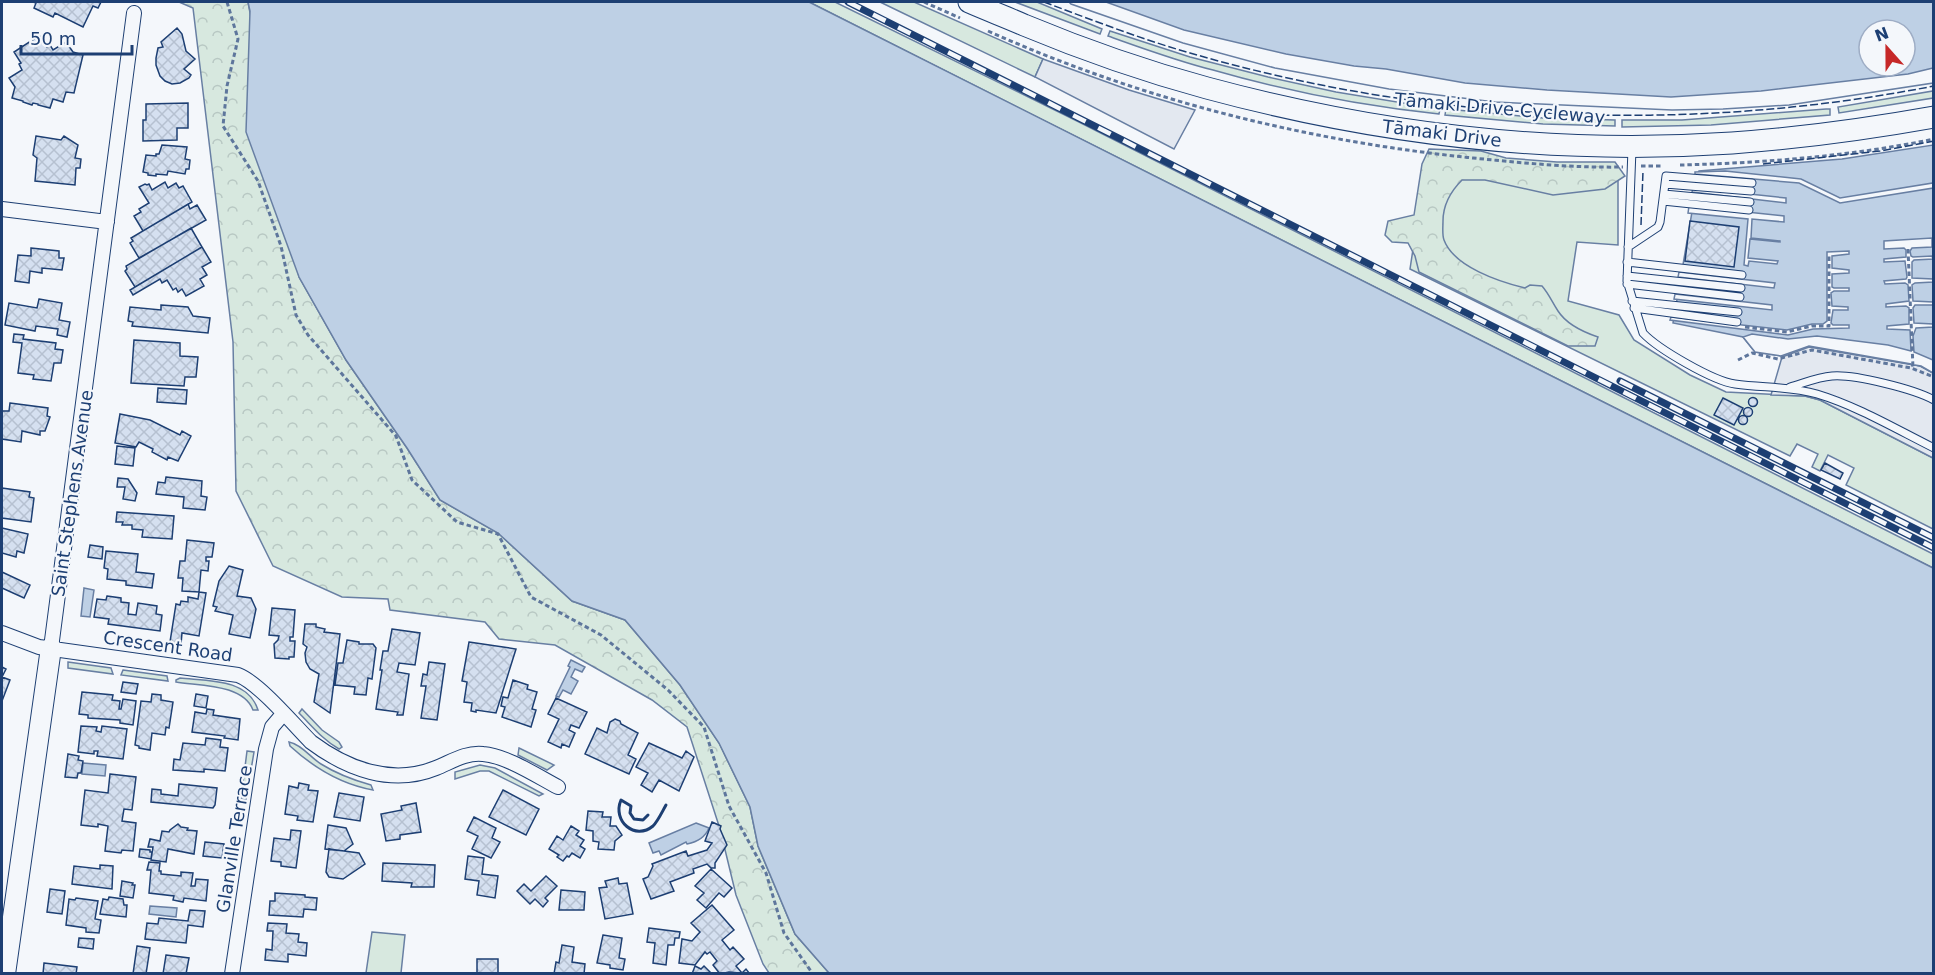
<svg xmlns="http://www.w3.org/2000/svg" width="1935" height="975" font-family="'DejaVu Sans',sans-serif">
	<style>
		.green { fill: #d7e8df; stroke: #687fa3; stroke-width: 1.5 }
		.forest { fill: url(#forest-crowns); stroke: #687fa3; stroke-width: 1.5 }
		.parking { fill: #e3e8f0; stroke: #687fa3; stroke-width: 1.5 }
		.water { fill: #bed0e5; stroke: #687fa3; stroke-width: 1.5; fill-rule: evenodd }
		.pier { fill: #f4f7fb; stroke: #687fa3; stroke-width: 1.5 }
		.building { fill: url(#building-cross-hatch); stroke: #1d3f73; stroke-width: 1.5 }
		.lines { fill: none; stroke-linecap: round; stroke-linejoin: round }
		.lane-casing { stroke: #1d3f73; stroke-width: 9 }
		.street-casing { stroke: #1d3f73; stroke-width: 16 }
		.secondary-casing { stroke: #1d3f73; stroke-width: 22 }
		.primary-casing { stroke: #1d3f73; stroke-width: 23 }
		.path { stroke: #5e769c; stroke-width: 3; stroke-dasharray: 4.5 3; stroke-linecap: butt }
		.lane { stroke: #f4f7fb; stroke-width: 7 }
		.street { stroke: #f4f7fb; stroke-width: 14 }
		.secondary { stroke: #f4f7fb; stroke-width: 20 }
		.primary { stroke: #f4f7fb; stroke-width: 21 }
		.rail-casing { stroke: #1d3f73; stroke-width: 7 }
		.rail { stroke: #f4f7fb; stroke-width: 4.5; stroke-dasharray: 14; stroke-linecap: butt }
		.fence { stroke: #1d3f73; stroke-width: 1.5; stroke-dasharray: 8 3; stroke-linecap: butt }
		.wall { stroke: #1d3f73; stroke-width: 3 }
		.labels { text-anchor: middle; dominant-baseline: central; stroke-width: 4.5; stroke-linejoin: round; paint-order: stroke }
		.street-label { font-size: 18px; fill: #1d3f73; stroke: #f4f7fb }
	</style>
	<defs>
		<pattern id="forest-crowns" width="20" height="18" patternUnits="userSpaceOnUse" patternTransform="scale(1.5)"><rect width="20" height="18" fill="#d7e8df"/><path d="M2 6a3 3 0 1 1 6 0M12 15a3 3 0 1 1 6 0" fill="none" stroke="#b8c8c3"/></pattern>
		<pattern id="building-cross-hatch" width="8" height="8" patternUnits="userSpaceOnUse" patternTransform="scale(1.5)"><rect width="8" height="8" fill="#d5e0f0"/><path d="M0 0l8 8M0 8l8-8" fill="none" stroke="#b6c1d1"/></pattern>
	</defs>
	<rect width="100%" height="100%" fill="#f4f7fb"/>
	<path class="green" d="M809,2H835L1077,121L1933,554V568Z
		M880,2H914L1043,59L1035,77Z
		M1015,2H1037L1102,29L1100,34Z
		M1110,31L1190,57L1268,77L1336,92L1440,109L1439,114C1363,106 1286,91 1213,70C1177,61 1142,48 1108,36Z
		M1933,91V98L1839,113L1838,107Z
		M1446,109L1543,118L1615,120V126L1543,124L1445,115Z
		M1826,109H1830V115L1711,125L1622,127V120H1682Z
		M1427,157L1618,171V245L1577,242L1568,301L1619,315L1634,340L1690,375L1726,392L1805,396L1820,400L1933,458V529L1846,485L1854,468L1828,455L1820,471L1812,467L1818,454L1797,444L1790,456L1410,269Z
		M68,662L111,668L113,674L68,668Z
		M123,670L167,676L168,681L121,675Z
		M180,678C207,681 248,678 258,710H253C243,684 200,686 176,682V680Z
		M302,709L322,730L339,742L342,747L339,749C323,740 312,726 299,713Z
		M289,742C301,744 311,758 321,764C337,774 353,780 371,785L373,790C340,784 314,768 290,746Z
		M519,748L554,765L547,770L518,755Z
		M247,751L254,752L246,800L241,799Z
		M480,765L495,768L543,794L539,796L489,771H480L455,779V772Z
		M372,932L405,935L401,973H366Z"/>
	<path class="forest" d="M179,2H248L299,277L346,360L407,448L440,500L498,533L572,601L625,620L680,685L719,743L750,807L758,846L795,934L829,973H769L763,964L736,895L720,829L687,727L652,700L555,645L499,639L485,622L390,610L388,599L342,597L273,566L236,491L233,342L193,8Z
		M1429,149L1481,151L1506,158L1557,162H1615L1625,176L1605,189L1553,195L1485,180H1462C1451,191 1443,205 1443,221C1443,227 1442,235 1444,240C1454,267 1500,282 1525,288L1530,285L1542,286C1549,294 1552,302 1558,311C1567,325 1583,332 1598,337L1595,346H1568L1419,272L1415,256L1408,243L1392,242L1385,235L1388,221L1414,215L1422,164Z"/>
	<path class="parking" d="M1043,59L1129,90L1195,110L1174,149L1035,77Z
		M1809,347L1920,366L1933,373V458L1820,400L1805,396L1771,395L1782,357Z"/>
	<path class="water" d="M248,2H809L1933,568V973H829L795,934L758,846L750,807L719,743L680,685L625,620L572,601L498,533L440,500L407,448L346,360L299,277L246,132L250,11Z
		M1072,2H1933V81L1766,105L1390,86ZM1869,30H1905V66H1869Z
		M1933,145V373L1921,366L1809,346L1781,356L1755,352L1743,337L1673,323L1699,171L1842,159Z
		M84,588L94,590L90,617L81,616Z
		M571,660L585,667L582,672L575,669L571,677L578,681L571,694L563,690L559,697L556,696L570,667L568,666Z
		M83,763L106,765L105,776L82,774Z
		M696,823L709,828C705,838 697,842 687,844L686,842L661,855L659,851L653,853L649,843Z
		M150,906L177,908L176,917L149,914Z"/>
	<path class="pier" d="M1069,2H1106L1184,30L1286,54L1354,66L1386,69L1465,83L1547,90L1671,97L1761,91L1908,74L1933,68V83L1789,105L1723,109L1672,110L1495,102L1389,89L1275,68L1183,43L1071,4Z
		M1725,171L1801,179L1840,198L1933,183V188L1840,203L1799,183L1695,174V172Z
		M1693,188L1786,198V203L1692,192Z
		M1689,206L1784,216V222L1752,219L1751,238L1780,241V242L1750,239L1748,258L1778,261L1777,264L1749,261L1748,266L1744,265L1748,219L1688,213Z
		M1932,238V247L1912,248L1910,251L1911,256L1913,257L1932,256L1933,259L1914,260L1912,262V278L1933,279V282L1915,283L1912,285L1913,301L1933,302V305H1915L1913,308L1914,323L1933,324V327L1916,328L1913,336L1914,352L1933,360V373L1921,366L1915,365L1912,366L1911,364L1809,346L1781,356L1755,352L1743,337L1752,334L1788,339L1817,336L1888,345L1911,351L1910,330L1887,329V326L1909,324V308L1906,306L1886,307V304L1909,301L1908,285L1905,283L1885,284L1884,281L1906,279L1907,277L1905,261L1884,262V259L1906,257V250L1904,248L1884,249V241Z
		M1849,251V254L1832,256V268L1849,270V273L1832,274V287L1834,288H1849V291H1834L1831,293L1832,306L1848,307V310H1833L1831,323L1833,325H1849V328L1813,329L1788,335L1670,320L1671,317L1787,330L1812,324H1823L1827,321V252Z
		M1679,272L1775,283L1774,288L1678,277Z
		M1675,294L1772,305V310L1674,299Z"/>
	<path class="building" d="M33,2H101L98,8L93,6L83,27L55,13L53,17L34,8L36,3Z
		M177,28L182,34L186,51L195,59L184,69L191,75L189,78L180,83L172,84L165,81L160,76L156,65V58L158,48L163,47L161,42Z
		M40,35L47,47L50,45L53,50L66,42L73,52L83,55L74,93L66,92L63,102L53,99L50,108L38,105V104L33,103L32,105L23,102V101L12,98L15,87L9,78L22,70L19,64L21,63L14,52Z
		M188,103V128H177V140L143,141V120H146V104Z
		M36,136L61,140L64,136L78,145L75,158L81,159L80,168H76L75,185L35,181L37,158L33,155Z
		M162,145L187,147L185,159L190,160L189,169H186L185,174L168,171L167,175L156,174V176L148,175V173L143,172L146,155L156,156V154H159Z
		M165,182L168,188L176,183L179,188L183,186L192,202L143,231L134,216L141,212L139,209L149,203L139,187L145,184L147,185L149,184L152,190Z
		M188,204L190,209L197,205L206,220L139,258L130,243L133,241L131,238Z
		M1690,221L1739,227L1734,267L1685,261Z
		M191,228L202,247L135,287L125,271L127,269L126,266Z
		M202,247L211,262L202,267L207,275L200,279L204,286L186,296L182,289L178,292L176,288L173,290L167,280L162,283L160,279L133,295L130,290Z
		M31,248L59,251V258H64L62,270L42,268V273L30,271L29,283L15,281L18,255L31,256Z
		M39,299L62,303L59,320L70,322L67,337L57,335L58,329L36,326L35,331L5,325L9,303L37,308Z
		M161,305L188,307L193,316L210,318L208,333L132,326L133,322L128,321L130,307L161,310Z
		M14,334L24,335L23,339L56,343L55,349L63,350L61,363H54L51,381L33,379L34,375L18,373L22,343L13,342Z
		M134,340L180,343V356L198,357L196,377H185L184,386L131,383Z
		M158,388L187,390L186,404L157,402Z
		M1748.5 402a4.5 4.5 0 1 1 9 0a4.5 4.5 0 1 1-9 0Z
		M1723,398L1743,408L1734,425L1714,415Z
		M10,403L48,408L47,416L50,417L45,431H40V435L22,431L21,442L2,439V411H9Z
		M1743.5 412a4.5 4.5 0 1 1 9 0a4.5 4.5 0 1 1-9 0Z
		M120,414L150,420L180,435L182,431L191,436L178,461L168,457L167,460L152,452L153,449L139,442L136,447L115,443Z
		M1738.5 420a4.5 4.5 0 1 1 9 0a4.5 4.5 0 1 1-9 0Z
		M117,446L135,448L133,466L115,464Z
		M1825,463L1843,473L1840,479L1821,470Z
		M166,477L202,481L201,496L207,497L205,510L183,508L184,497L156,494L158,482L165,483Z
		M118,478L128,479L137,493L135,501L123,499L125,487H117Z
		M2,488L30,492L29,497L34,498L31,522L2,518Z
		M117,512L174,516L172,539L142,537L143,530L132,529V525H122L123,522H116Z
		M2,528L28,534L24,553L17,551L16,557L2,553Z
		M187,540L214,543L212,557H206V561H209L208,571L201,570L199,592L182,591L183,578H178L180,561H185Z
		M90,545L103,547L102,559L88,557Z
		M106,551L138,554L136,572L154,574L152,588L126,585V581L107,579L108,569L104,568Z
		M229,566L243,570L237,596L251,598L256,609L250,638L229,634L233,615L215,611L217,607L213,606L219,581Z
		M2,572L30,585L24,598L2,588Z
		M199,592L206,593L199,636L182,633L181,644L170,642L176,604L180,605L181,601L188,602V597L198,599Z
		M107,596L121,598V602L129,603L128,614L136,615L138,603L157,606L156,614L162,615L160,631L108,624L109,619L94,617L97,599L106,600Z
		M272,608L295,610L293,637H290V641H295L294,657H289V659L275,658L274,644L278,640L279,636L269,635Z
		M305,624H316V627L325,629L324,632L340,634L330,713L314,702L319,674L310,669L306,662L305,653L307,647L303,644Z
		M392,629L420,633L415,665L399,663L397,672L409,674L403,715H397L398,712L376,709L382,670H380L383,651H388Z
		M347,640L359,642V644H373L376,648L372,679L368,678L366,695L354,694L355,687L335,685L338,663H343Z
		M469,642L516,649L496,713L476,710V712L471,711L472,703L464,702L467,682L462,681Z
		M429,662L445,664L437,720L421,718L426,686H421L423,674L427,675Z
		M2,667L6,669L2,677L10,680L2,701Z
		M513,680L528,685L527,689L537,692L532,709L536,710L531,727L502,717L505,707L501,706L503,697L508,698Z
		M123,682L138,684L136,694L121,692Z
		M82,692L113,695L112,700L120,701L119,709H121L123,699L136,701L133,725L120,723V720L88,718V715L79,714Z
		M152,694L161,695V700L173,702L169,728L166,727L165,735L152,733L150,750L139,748V746L135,745L141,701L151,702Z
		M196,694L208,696L206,708L194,706Z
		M556,698L587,712L579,728L571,725L569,730L575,733L569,747L562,744L561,748L548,742L559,719L548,714Z
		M207,709L214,710L213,715L240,719L238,740L224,738L225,736L192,732L195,712L206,714Z
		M615,719L620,721L621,724L638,733L628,755L636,759L629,774L585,754L597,728L607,733L610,722Z
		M81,726L97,727L96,731L101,732L102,726L127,729L123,759L97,756L98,751H94V754L78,752Z
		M206,738L221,740L220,747L228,748L225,771L204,769V772L173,770L174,759L180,760L183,743L205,745Z
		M649,743L682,758L686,751L694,757L679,791L659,780L652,792L641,785L648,773L636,767Z
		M68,754L79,756L78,760L83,761L81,773H78L77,778L65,777Z
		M110,774L136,777L132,810L124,809L122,821L136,823L133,851L122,850L121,853L105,851L108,826L98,824V827L81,825L85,790L108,793Z
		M299,783L309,785L308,790L318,791L313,822L297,820L298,816L285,814L289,786L298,788Z
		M179,784L217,788L215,805L213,808L151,802L152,789L161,790V794L178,796Z
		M503,790L539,809L526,835L489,817Z
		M339,793L364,797L360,821L334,817Z
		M416,803L421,832L400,835V839L386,841L381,814L402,810L401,806Z
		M588,811L603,812L602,817H611L610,826H616L622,835L615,841L614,850L598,849L599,842L593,841V831L586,830Z
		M474,817L496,828L492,838L500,842L491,858L472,849L478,836L467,831Z
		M712,822L721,826L720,829L727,845L715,863V868H711L707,864L693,869L694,873L670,882L674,891L651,899L643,879L648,877L653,866L652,864L686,851L688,856L707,850L712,843L705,841Z
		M178,824L181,827L188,828L187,830L197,831L194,854L168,849L166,862L151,860L153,847H148L150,839L160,841L162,831L169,832L170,830Z
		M328,825L346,828L353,844L344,851L325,849Z
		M571,826L579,831L576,835L584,840L580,846L585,849L580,858L572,853L569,857L567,856L563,861L557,857L559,855L549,849L557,836L563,840Z
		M291,830L301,831L296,868L281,866V862L271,861L274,838L290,840Z
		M205,842L224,844L222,858L203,856Z
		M140,849L150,850V852H152L151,859L139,857Z
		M329,849L359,853L365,864L343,879L329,877L326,872Z
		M468,856L484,858L482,874L498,876L495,898L477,895L479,881L465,879Z
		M149,862L160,863L159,871H161V874L181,876V872L193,873L191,886H195L196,879L208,880L206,901L184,898L183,902L173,900L174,896L149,893L151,870H147Z
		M383,863L435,865L434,887H411L412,883L382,881Z
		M100,865L113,866L112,889L72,884L74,866L100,869Z
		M711,869L732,888L724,897L719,893L706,908L697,900L704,893L695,886Z
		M546,876L557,886L545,898L548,901L543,907L535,899L530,904L517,891L524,884L531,891Z
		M618,878L619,884L627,883L633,914L605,919L599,888L607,887L605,881Z
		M122,881L133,883L132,885H135L133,898L120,896Z
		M50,889L65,891L62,914L47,912Z
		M561,890L585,892L584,910H559Z
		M275,893L305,895V897L317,898L316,910L304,909L303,917L269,915L270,901H275Z
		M109,897L123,899L124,905H127L126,917L100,914L103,899L108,900Z
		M76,898L98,901L95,919L101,920L99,933L86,932V928L66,925L69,899L75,900Z
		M712,905L734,930L722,940L730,950L733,947L744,959L736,966L742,973L746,969L750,974L729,972L720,974L713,965L717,961L710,952L707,954L705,952L695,965L679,963L682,939L692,941L700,932L691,923Z
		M190,910L205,911L203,927L188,925L186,943L145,939L147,923L158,924L159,918L188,921Z
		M268,923L287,924L286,933L299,934L298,942L307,943L306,956L288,954V962L265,960L266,949L272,950L273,931H267Z
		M649,928L680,932L679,938H675L674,945H668L666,965L653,963L655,943L647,942Z
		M603,935L622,938L619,958L625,959L623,970L610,968V965L597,963Z
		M79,938L94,939L93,949L78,947Z
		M562,945L574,947L572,962L585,964L584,974H554L556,962L559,963Z
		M137,946L150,948L146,974H133Z
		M166,955L189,958L186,974H163Z
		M477,959H498V974H477Z
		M44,963L77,967L76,974H43Z
		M695,966L701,969L704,966L712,974H692Z"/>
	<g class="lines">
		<defs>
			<path id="lane" d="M1632,149L1627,281L1643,333C1658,349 1713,381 1735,384C1763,388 1789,386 1817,394C1857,406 1896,429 1934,448
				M1665,184L1751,191
				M1664,194L1750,202
				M1663,201L1749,210
				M1628,247L1658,227L1660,222L1666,176L1752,183
				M1627,262L1742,275
				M1627,276L1741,288
				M1627,284L1740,297
				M1632,301L1738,312
				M1634,308L1737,322
				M1790,387C1804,383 1818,377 1832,376C1854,374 1914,389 1934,400"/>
			<path id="street" d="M2,209L107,222
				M2,633L39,647L238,675C259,683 294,725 311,742C347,769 392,786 436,768C451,762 466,752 483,754C507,756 537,776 558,787
				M51,648L134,13
				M232,974L266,749L272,727L283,714"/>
			<path id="secondary" d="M5,974L51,648"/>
			<path id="primary" d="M969,2C987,10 1006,17 1024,25C1084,50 1144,71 1207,88C1377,134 1555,155 1732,143C1800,138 1867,129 1934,117"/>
		</defs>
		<use href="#lane" class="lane-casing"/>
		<use href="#street" class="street-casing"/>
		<use href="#secondary" class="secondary-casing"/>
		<use href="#primary" class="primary-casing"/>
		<path class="path" d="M227,2L238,39L227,86L223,126L258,181L281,246L296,315L308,335L396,436L412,480L457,522L498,534L531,597L601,635L668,690L704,727L729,806L766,873L784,933L813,974
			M924,2L960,18
			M988,31C1142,100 1306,141 1473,158C1523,163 1573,168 1623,167
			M1680,165C1763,163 1853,156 1934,139
			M1641,166H1662
			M1908,249L1913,368
			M1745,327L1787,332L1812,326H1829V254
			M1738,360L1752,353L1778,359L1812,350L1911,368L1934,377"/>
		<use href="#lane" class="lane"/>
		<use href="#street" class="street"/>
		<use href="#secondary" class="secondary"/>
		<use href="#primary" class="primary"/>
		<defs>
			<path id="rail" d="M848,2L1934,548
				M1620,381L1934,538"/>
		</defs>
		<use href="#rail" class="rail-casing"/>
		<use href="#rail" class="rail"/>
		<path class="fence" d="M1044,2C1092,20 1141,39 1190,53C1431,123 1688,134 1934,86
			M1763,164L1880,151L1934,141
			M1641,225L1643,171"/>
		<path class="wall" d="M648,815L643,820L634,819L630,813L631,806L621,800C612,821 635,841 653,826C658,821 662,812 666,805"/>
	</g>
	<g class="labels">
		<g class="street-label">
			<text transform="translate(1500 108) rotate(5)">Tāmaki Drive Cycleway</text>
			<text transform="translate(1442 133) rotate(7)">Tāmaki Drive</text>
			<text transform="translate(72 493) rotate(-82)">Saint Stephens Avenue</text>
			<text transform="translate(168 646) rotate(8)">Crescent Road</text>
			<text transform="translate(234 839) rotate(-81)">Glanville Terrace</text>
		</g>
	</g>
	<rect width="1935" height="975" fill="none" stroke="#1d3f73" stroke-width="6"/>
	<g transform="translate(1887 48) rotate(339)"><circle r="28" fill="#f4f7fb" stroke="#9eadc5" stroke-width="1.5"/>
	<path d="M0-4.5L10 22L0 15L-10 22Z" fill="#c62828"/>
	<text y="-9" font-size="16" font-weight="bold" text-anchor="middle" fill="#1d3f73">N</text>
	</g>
	<path d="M21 45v9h111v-9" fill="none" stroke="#1d3f73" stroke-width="3"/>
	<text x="30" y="45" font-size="18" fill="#1d3f73" stroke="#f4f7fb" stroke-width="4.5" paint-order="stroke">50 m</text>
</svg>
